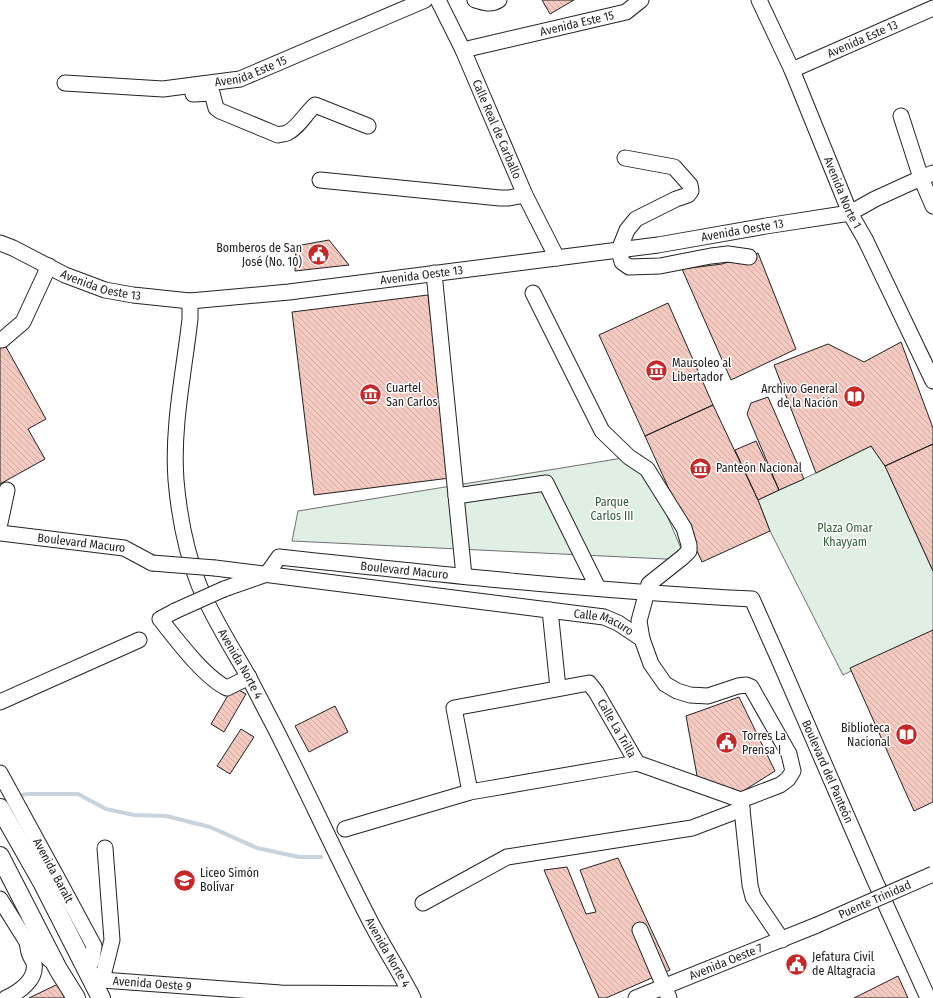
<svg xmlns="http://www.w3.org/2000/svg" width="933" height="998" font-family="'Fira Sans Condensed',sans-serif">
	<style>
		.green { fill: #e0efe3; stroke: #6f6f6f }
		.lines { fill: none; stroke-linecap: round; stroke-linejoin: round }
		.stream { stroke: #c7d3dd; stroke-width: 4 }
		.building { fill: url(#building-back-hatch); stroke: #222 }
		.minor-casing { stroke: #222; stroke-width: 17 }
		.major-casing { stroke: #222; stroke-width: 20 }
		.minor { stroke: #fff; stroke-width: 15 }
		.major { stroke: #fff; stroke-width: 18 }
		.minor-bridge-casing { stroke: #222; stroke-width: 17; stroke-linecap: butt }
		.minor-bridge { stroke: #fff; stroke-width: 15 }
		.labels { text-anchor: middle; dominant-baseline: central; stroke-width: 3; stroke-linejoin: round; paint-order: stroke }
		.street-label { font-size: 12px; fill: #222; stroke: #fff }
		.poi-label { font-size: 12px; fill: #222; stroke: #fff; text-anchor: start }
		.park-label { font-size: 12px; fill: #2f5e38; stroke: #fff }
	</style>
	<defs>
		<pattern id="building-back-hatch" width="6" height="6" patternUnits="userSpaceOnUse"><rect width="6" height="6" fill="#f3c9c0"/><path d="M-1 5l2 2M0 0l6 6M5-1l2 2" fill="none" stroke="#d0aca5"/></pattern>
	</defs>
	<rect width="100%" height="100%" fill="#fff"/>
	<path class="green" d="M871,446L885,466L933,571V631L843,675L770,531L758,500L816,473Z
		M641,455L686,560L292,541L298,511Z"/>
	<g class="lines">
		<path class="stream" d="M16,796L27,794H78L106,809L134,815L166,816L210,827L257,848L299,857H321"/>
	</g>
	<path class="building" d="M542,0H574L550,14Z
		M329,240L349,265L295,271L296,246Z
		M758,253L796,349L731,380L682,269L722,264Z
		M428,295L450,478L314,495L292,312Z
		M668,303L713,405L645,436L599,335Z
		M0,336L46,419L28,429L45,459L0,484Z
		M901,342L933,428V444L885,466L871,446L816,473L774,365L828,344L864,362Z
		M768,397L804,479L779,490L747,414L751,403Z
		M713,405L758,500L770,531L702,562L645,436Z
		M756,441L779,490L758,500L735,450Z
		M933,444V571L885,466Z
		M933,630V802L914,811L850,668Z
		M233,687L246,694L224,732L211,724Z
		M739,697L775,771L740,793L698,781L686,716Z
		M335,706L348,732L309,752L295,726Z
		M241,729L254,737L230,774L217,766Z
		M618,858L670,970L606,998H599L544,870L567,867L586,914L596,912L580,870Z
		M898,976L908,998H854Z
		M58,984L65,998H29Z"/>
	<g class="lines">
		<defs>
			<g id="minor">
				<path id="s1" d="M438,0L463,50L525,195L557,258"/>
				<path d="M475,0C484,3 491,5 499,0"/>
				<path id="s2" d="M759,0L792,70L850,213L865,239L933,381"/>
				<path id="s3" d="M463,50L626,12L641,0"/>
				<path id="s4" d="M792,70L933,8"/>
				<path id="s5" d="M65,83L163,89L240,79L425,0"/>
				<path d="M193,94L212,93L216,108L220,111L278,135C280,134 285,134 287,133C298,128 306,113 315,105L368,126"/>
				<path d="M901,116L921,178L933,173"/>
				<path d="M625,158L674,167L690,185L691,191L688,195L676,199L636,219L627,230L619,250L622,262L629,267L660,266L711,256L728,254L749,257"/>
				<path d="M320,180L500,198H509L525,195"/>
				<path id="s6" d="M0,243L13,248L65,275L105,290L133,295L190,301L289,292L658,245L766,226L850,213L875,199L921,178L933,206"/>
				<path d="M434,273L464,576"/>
				<path d="M533,293L602,431L629,457L647,469L684,528L689,545V551L683,557L649,584L639,621L642,639"/>
				<path id="s7" d="M190,301V319C184,372 172,427 176,480C179,515 186,552 199,585C212,617 231,646 248,676C256,691 264,707 272,722C305,786 335,853 368,917C382,945 399,970 413,998"/>
				<path d="M2,340L23,322L49,266"/>
				<path d="M456,496L546,483L598,588"/>
				<path d="M0,523L7,490"/>
				<path id="s8" d="M0,533L124,548L152,563"/>
				<path id="s9" d="M215,568L604,617L618,623L642,639L651,664L665,684L677,691L690,695L708,696L738,686L746,685L751,687L789,754L793,771L788,779L780,785L741,800"/>
				<path id="s10" d="M267,574L279,557C436,574 594,591 752,599L780,662L875,881L928,998"/>
				<path d="M224,589L264,575"/>
				<path d="M550,610L558,688"/>
				<path d="M175,611L160,619C176,639 204,677 227,688L249,677"/>
				<path d="M0,702L139,640"/>
				<path id="s11" d="M0,773L59,881L94,946L92,960L87,971L102,980L281,993L411,994"/>
				<path id="s12" d="M470,792L454,708L589,683L596,692L637,763L741,800L750,885L753,897L782,940"/>
				<path d="M345,829L470,792L637,763"/>
				<path d="M0,899L27,942L36,946L50,960"/>
				<path d="M423,903L507,857L692,828L742,809"/>
				<path d="M640,930L669,998"/>
				<path d="M102,980L112,940L105,848"/>
				<path d="M6,998C19,992 37,980 34,963C33,960 31,958 30,955C28,951 28,946 27,942"/>
				<path id="s13" d="M636,998L817,925"/>
			</g>
			<path id="major" d="M0,808L42,882L101,998
				M0,856L58,969L76,998"/>
		</defs>
		<use href="#minor" class="minor-casing"/>
		<use href="#major" class="major-casing"/>
		<use href="#minor" class="minor"/>
		<use href="#major" class="major"/>
		<defs>
			<g id="minor-bridge">
				<path d="M152,563L215,568"/>
				<path d="M175,611L224,589"/>
				<path id="s14" d="M817,925L933,874"/>
			</g>
		</defs>
		<use href="#minor-bridge" class="minor-bridge-casing"/>
		<use href="#minor-bridge" class="minor-bridge"/>
	</g>
	<defs>
		<symbol id="civic-disc" viewBox="-11 -11 22 22"><circle r="9.5" fill="#c62828" stroke="#fff"/><path d="M-.6-6.5H3V-4.5H.6V-3L4-1V1h2V6H-6V1h2V-1L-.6-3ZM-1.2 2.5V6h2.4V2.5Z" fill="#fff"/></symbol>
		<symbol id="museum-disc" viewBox="-11 -11 22 22"><circle r="9.5" fill="#c62828" stroke="#fff"/><path d="M0-6L6-3V-2H-6V-3ZM-5-1h2V3h-2ZM-1-1h2V3h-2ZM3-1h2V3H3ZM-6 4H6V6H-6Z" fill="#fff"/></symbol>
		<symbol id="library-disc" viewBox="-11 -11 22 22"><circle r="9.5" fill="#c62828" stroke="#fff"/><path d="M-6-4Q-3-5.5-.7-3.5V5Q-3 3-6 4ZM6-4Q3-5.5 .7-3.5V5Q3 3 6 4Z" fill="#fff"/></symbol>
		<symbol id="school-disc" viewBox="-11 -11 22 22"><circle r="9.5" fill="#c62828" stroke="#fff"/><path d="M0-5L7-2L0 1L-7-2ZM-4 1L0 2.5L4 1V4Q0 6-4 4Z" fill="#fff"/></symbol>
	</defs>
	<g fill-rule="evenodd">
		<use href="#civic-disc" x="306" y="242" width="25" height="25"/>
		<use href="#museum-disc" x="644" y="358" width="25" height="25"/>
		<use href="#museum-disc" x="358" y="382" width="25" height="25"/>
		<use href="#library-disc" x="842" y="384" width="25" height="25"/>
		<use href="#museum-disc" x="688" y="456" width="25" height="25"/>
		<use href="#library-disc" x="894" y="722" width="25" height="25"/>
		<use href="#civic-disc" x="714" y="730" width="25" height="25"/>
		<use href="#school-disc" x="172" y="868" width="25" height="25"/>
		<use href="#civic-disc" x="784" y="952" width="25" height="25"/>
	</g>
	<g class="labels">
		<g class="street-label">
			<text stroke="none"><textPath href="#s3" startOffset="117">Avenida Este 15</textPath></text>
			<text stroke="none"><textPath href="#s4" startOffset="77">Avenida Este 13</textPath></text>
			<text stroke="none"><textPath href="#s5" startOffset="188">Avenida Este 15</textPath></text>
			<text stroke="none"><textPath href="#s1" startOffset="142">Calle Real de Carballo</textPath></text>
			<text stroke="none"><textPath href="#s2" startOffset="210">Avenida Norte 1</textPath></text>
			<text stroke="none"><textPath href="#s6" startOffset="758">Avenida Oeste 13</textPath></text>
			<text stroke="none"><textPath href="#s6" startOffset="434">Avenida Oeste 13</textPath></text>
			<text stroke="none"><textPath href="#s6" startOffset="110">Avenida Oeste 13</textPath></text>
			<text stroke="none"><textPath href="#s8" startOffset="82">Boulevard Macuro</textPath></text>
			<text stroke="none"><textPath href="#s10" startOffset="147">Boulevard Macuro</textPath></text>
			<text stroke="none"><textPath href="#s9" startOffset="393">Calle Macuro</textPath></text>
			<text stroke="none"><textPath href="#s7" startOffset="377">Avenida Norte 4</textPath></text>
			<text stroke="none"><textPath href="#s12" startOffset="276">Calle La Trilla</textPath></text>
			<text stroke="none"><textPath href="#s10" startOffset="684">Boulevard del Panteón</textPath></text>
			<text stroke="none"><textPath href="#s11" startOffset="111">Avenida Baralt</textPath></text>
			<text stroke="none"><textPath href="#s14" startOffset="63">Puente Trinidad</textPath></text>
			<text stroke="none"><textPath href="#s7" startOffset="701">Avenida Norte 4</textPath></text>
			<text stroke="none"><textPath href="#s13" startOffset="97">Avenida Oeste 7</textPath></text>
			<text stroke="none"><textPath href="#s11" startOffset="291">Avenida Oeste 9</textPath></text>
		</g>
		<g class="poi-label">
			<text x="302" y="248" text-anchor="end">Bomberos de San<tspan x="302" dy="14">José (No. 10)</tspan></text>
			<text x="672" y="363">Mausoleo al<tspan x="672" dy="14">Libertador</tspan></text>
			<text x="386" y="388">Cuartel<tspan x="386" dy="14">San Carlos</tspan></text>
			<text x="838" y="389" text-anchor="end">Archivo General<tspan x="838" dy="14">de la Nación</tspan></text>
			<text x="716" y="468">Panteón Nacional</text>
			<text x="890" y="728" text-anchor="end">Biblioteca<tspan x="890" dy="14">Nacional</tspan></text>
			<text x="742" y="736">Torres La<tspan x="742" dy="14">Prensa I</tspan></text>
			<text x="200" y="873">Liceo Simón<tspan x="200" dy="14">Bolívar</tspan></text>
			<text x="812" y="957">Jefatura Civil<tspan x="812" dy="14">de Altagracia</tspan></text>
		</g>
		<g class="park-label">
			<text x="612" y="502">Parque<tspan x="612" dy="14">Carlos III</tspan></text>
			<text x="845" y="528">Plaza Omar<tspan x="845" dy="14">Khayyam</tspan></text>
		</g>
	</g>
</svg>
